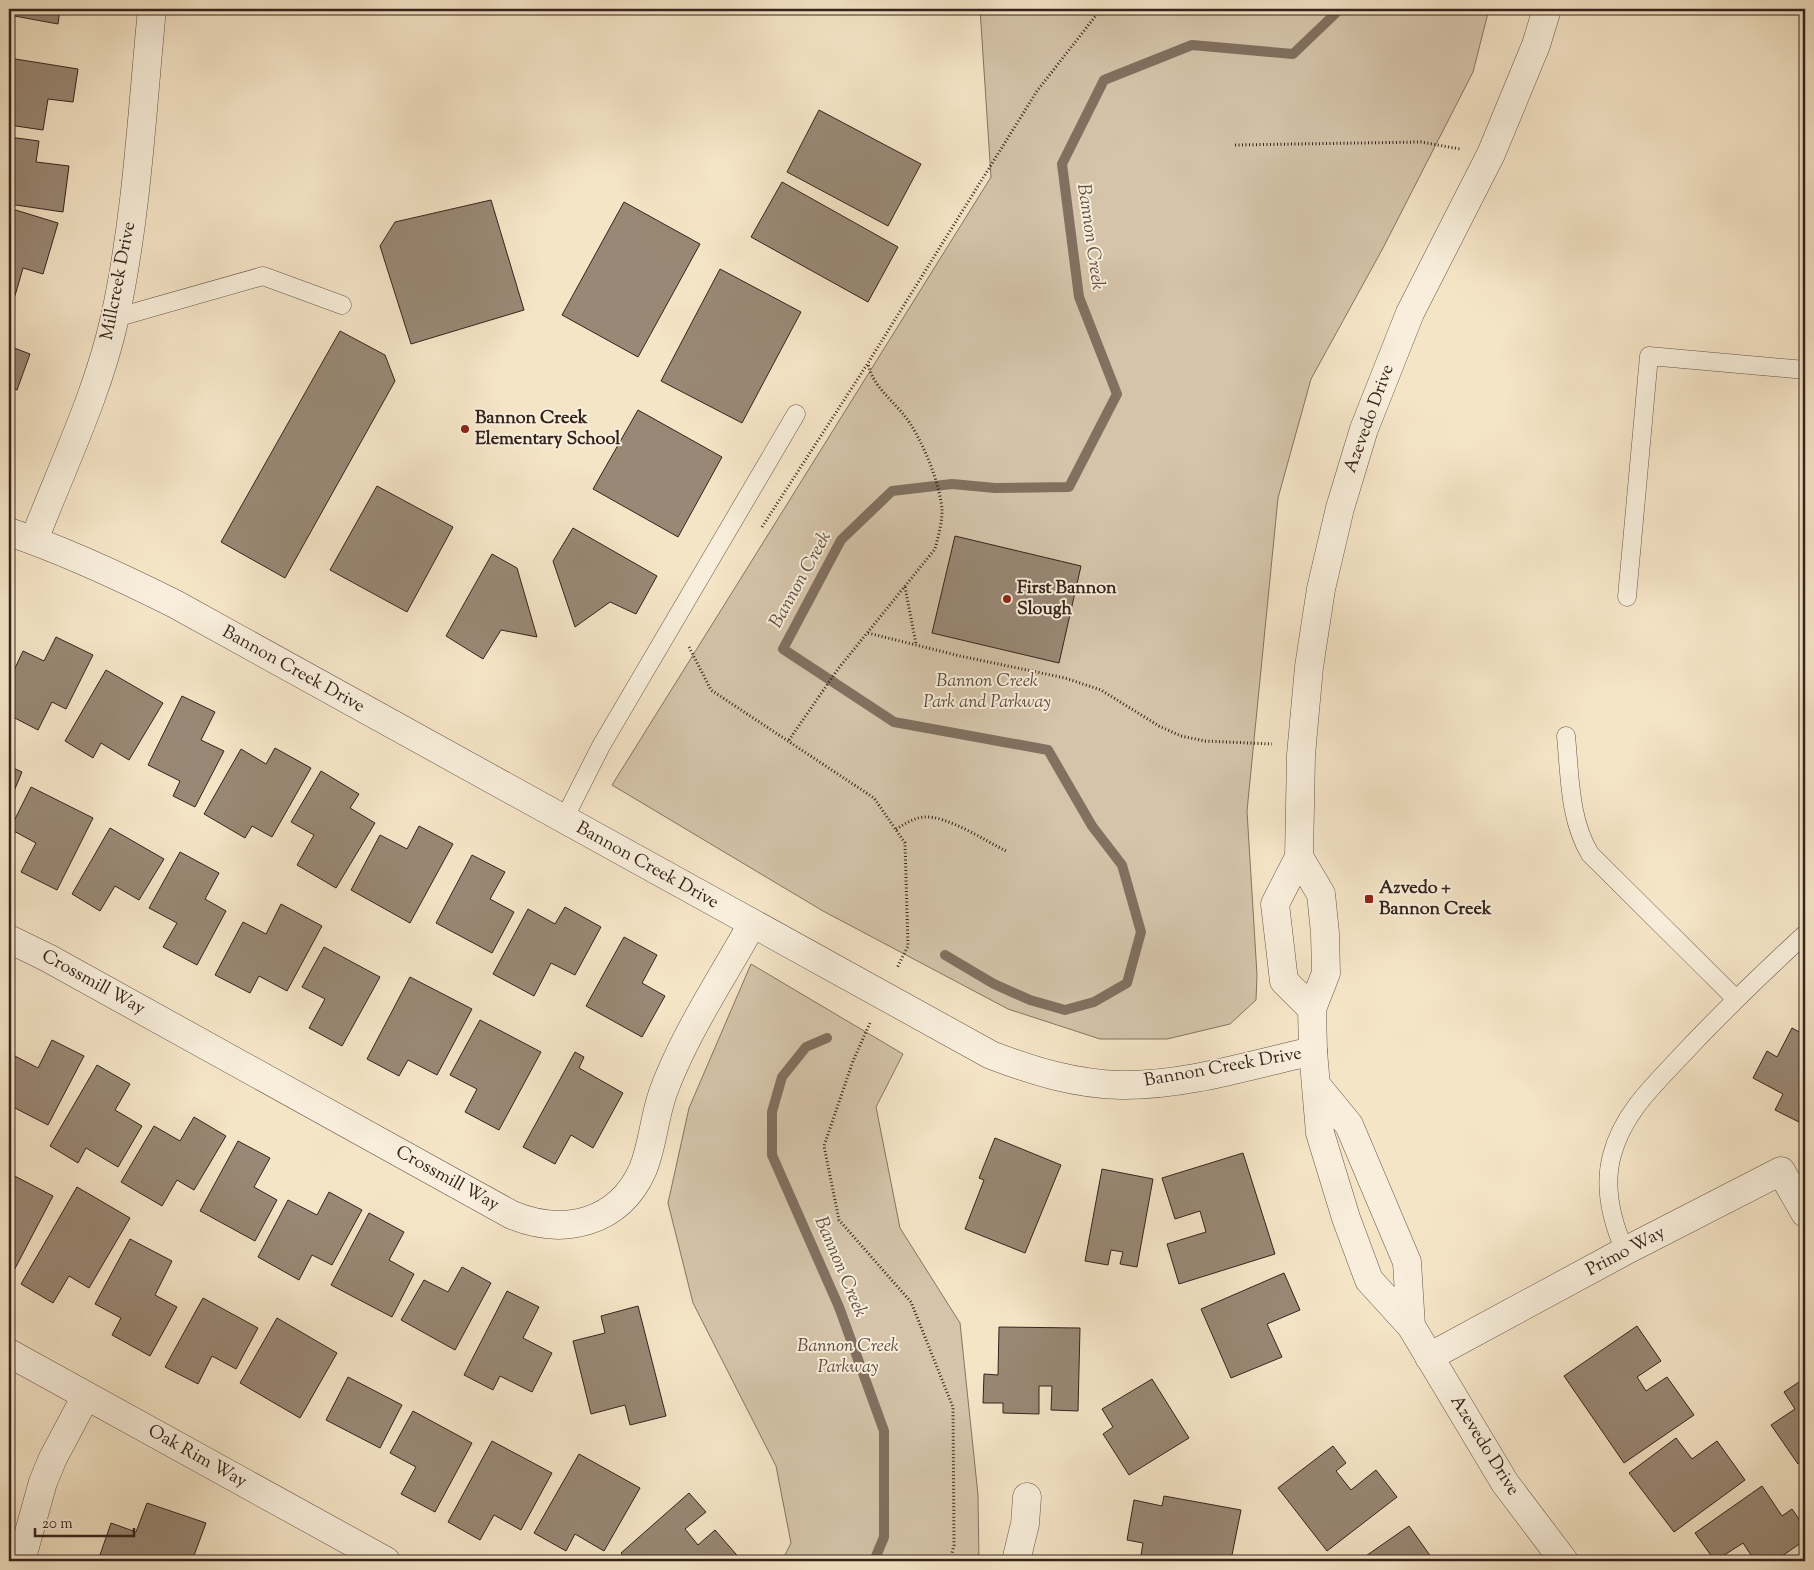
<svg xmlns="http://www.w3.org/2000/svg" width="1814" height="1570" font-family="'Sorts Mill Goudy',serif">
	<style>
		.green { fill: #d5c4aa; stroke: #867463 }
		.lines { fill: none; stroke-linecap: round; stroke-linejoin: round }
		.stream { stroke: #827060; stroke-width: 10 }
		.building { fill: #998875; stroke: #36231c }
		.service-casing { stroke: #665447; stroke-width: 19 }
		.minor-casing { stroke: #665447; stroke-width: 29 }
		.tertiary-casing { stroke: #665447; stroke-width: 29 }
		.path { stroke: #36231c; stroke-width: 3; stroke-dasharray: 1 2.5; stroke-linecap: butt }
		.service { stroke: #f8eedb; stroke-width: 18 }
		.minor { stroke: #f8eedb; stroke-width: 28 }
		.tertiary { stroke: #f8eedb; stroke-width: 28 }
		.poi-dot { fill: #8f2418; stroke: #f8eedb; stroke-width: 2 }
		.labels { text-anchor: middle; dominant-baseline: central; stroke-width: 4; stroke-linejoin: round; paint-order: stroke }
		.street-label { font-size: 18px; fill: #36231c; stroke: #f8eedb }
		.poi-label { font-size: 18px; font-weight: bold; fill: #36231c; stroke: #f8eedb; text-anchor: start }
		.park-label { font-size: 18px; font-style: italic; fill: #5e4b40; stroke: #f8eedb }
		.water-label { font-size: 19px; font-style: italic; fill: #625044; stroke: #f8eedb }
	</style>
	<rect width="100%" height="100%" fill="#f5e5c7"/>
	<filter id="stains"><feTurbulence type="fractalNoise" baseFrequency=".004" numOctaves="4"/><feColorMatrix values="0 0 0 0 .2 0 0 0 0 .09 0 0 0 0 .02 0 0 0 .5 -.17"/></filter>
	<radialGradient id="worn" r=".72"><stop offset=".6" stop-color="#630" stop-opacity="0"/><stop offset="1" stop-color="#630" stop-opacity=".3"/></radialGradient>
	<path class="green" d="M980,9H1489L1473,72L1383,248L1311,379L1278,498L1247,811L1257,975L1256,1000L1230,1024L1167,1039H1100L1008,1009L823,911L612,785L991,177Z
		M751,964L903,1054L876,1107L900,1228L960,1323L978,1495L979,1561H782L791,1543L776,1466L693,1303L668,1203L689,1108Z"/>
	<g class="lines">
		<path class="stream" d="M945,955L994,984L1030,1000L1065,1010L1094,1002L1127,983L1141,932L1122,865L1092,826L1048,750L894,722L783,649L841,540L892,491L952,484L995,488L1069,487L1117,394L1079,297L1062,164L1104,80L1192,45L1293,54L1338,11L1337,9
			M827,1038L806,1047L782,1077L772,1112V1155L839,1307L884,1431V1537L874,1561"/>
	</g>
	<path class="building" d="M9,9H60L58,24L9,15Z
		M9,58L78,69L73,102L48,99L43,130L9,125Z
		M819,110L921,164L888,226L787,172Z
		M9,137L39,141L36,162L69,166L63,212L9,204Z
		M782,182L898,247L868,302L751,237Z
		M491,200L524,310L411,344L380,246L395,222Z
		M624,202L700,244L638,357L562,315Z
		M9,208L58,223L43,274L23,268L14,299L9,297Z
		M720,269L801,312L742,423L661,381Z
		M340,331L385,355L395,381L285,578L221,542Z
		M9,346L30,354L17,390L9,387Z
		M638,410L722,457L678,537L593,489Z
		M377,486L453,527L407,612L330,570Z
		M573,528L657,576L636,614L610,602L575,627L553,561Z
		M955,536L1081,566L1059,663L932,633Z
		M492,554L517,568L537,637L501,630L483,659L446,636Z
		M56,637L93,655L66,709L52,702L38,730L9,715V681L23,651L44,661Z
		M106,670L163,703L129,760L101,743L93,758L65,741Z
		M182,696L215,712L201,740L224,751L195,807L173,796L180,781L148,765Z
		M275,748L311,768L272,837L252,826L245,838L204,814L241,749L266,764Z
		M9,766L22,772L9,803Z
		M321,771L359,794L350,808L375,823L336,888L297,865L314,835L291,822Z
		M31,787L93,818L57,890L21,872L36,843L10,829Z
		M419,826L453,844L410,923L351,890L380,835L407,849Z
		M110,828L164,859L139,900L115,886L100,911L72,894Z
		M180,852L219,873L205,899L226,911L197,965L163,947L177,923L149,908Z
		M472,855L505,872L490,899L514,912L492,953L436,923Z
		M281,904L322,926L287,991L259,976L250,993L215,975L243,922L266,934Z
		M565,907L601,927L575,975L551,963L534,996L493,974L528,909L555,924Z
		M624,937L657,955L642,983L665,996L642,1037L586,1006Z
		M324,947L380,977L342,1046L309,1028L325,999L302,987Z
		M410,977L472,1009L437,1075L408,1060L399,1076L367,1059Z
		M480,1020L541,1052L499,1130L465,1112L477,1089L450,1075Z
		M1792,1028L1805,1035V1125L1775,1110L1783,1094L1753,1078L1767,1051L1777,1057Z
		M52,1040L84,1056L48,1125L9,1105V1062L13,1055L38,1068Z
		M575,1052L584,1057L579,1068L623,1093L593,1148L571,1135L555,1164L523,1147Z
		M97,1065L130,1084L115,1110L142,1126L118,1167L86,1148L78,1163L50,1146Z
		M194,1117L226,1136L194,1190L177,1180L162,1206L121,1182L154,1126L180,1141Z
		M995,1138L1061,1165L1025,1253L965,1229L984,1180L979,1178Z
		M238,1141L270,1158L254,1187L277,1200L255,1241L200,1211Z
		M1243,1153L1275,1254L1179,1284L1167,1244L1206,1232L1200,1211L1175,1219L1162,1178Z
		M1102,1169L1153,1179L1137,1267L1120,1264L1123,1252L1111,1250L1108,1265L1085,1261Z
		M9,1173L53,1196L9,1280Z
		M77,1187L130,1218L89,1288L69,1276L53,1303L21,1284Z
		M329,1192L362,1210L332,1265L312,1255L299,1280L258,1257L288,1200L317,1215Z
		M369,1213L404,1232L389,1260L414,1274L392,1317L331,1285Z
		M130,1239L172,1261L155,1295L177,1307L150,1356L112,1335L121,1318L95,1304Z
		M462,1267L491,1283L455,1350L401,1320L424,1280L448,1292Z
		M1284,1273L1300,1310L1267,1324L1282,1357L1231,1378L1201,1309Z
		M507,1291L539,1307L523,1338L552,1353L532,1392L500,1376L493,1390L464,1375Z
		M203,1298L258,1328L236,1369L212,1356L198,1384L165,1367Z
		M638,1306L666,1416L630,1425L625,1405L591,1414L573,1341L605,1333L601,1316Z
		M277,1318L337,1353L300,1418L240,1383Z
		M1637,1326L1661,1361L1637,1377L1646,1391L1667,1377L1694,1415L1624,1463L1564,1376Z
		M999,1327L1080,1328L1078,1411L1051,1410L1052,1386H1039V1414L1003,1413V1403H983L984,1374L998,1375Z
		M348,1377L402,1405L380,1448L326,1420Z
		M1805,1378V1460L1798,1464L1771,1425L1795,1409L1784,1392Z
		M1152,1379L1189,1438L1129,1475L1103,1434L1113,1427L1102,1409Z
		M413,1411L472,1443L435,1512L401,1494L416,1467L390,1453Z
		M1676,1438L1692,1459L1717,1441L1745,1480L1674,1532L1629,1473Z
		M492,1441L552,1473L521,1530L494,1515L480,1540L448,1522Z
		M1333,1446L1346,1463L1336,1471L1351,1490L1376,1470L1397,1497L1327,1551L1278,1488Z
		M579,1454L640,1488L604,1551L575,1534L566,1551L534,1533Z
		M1762,1486L1782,1516L1792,1509L1805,1528V1540L1775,1561H1755L1743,1543L1715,1561L1695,1533Z
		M689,1493L706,1512L685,1529L698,1545L715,1530L742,1561H628L621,1553Z
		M1164,1496L1241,1510L1231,1560L1216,1558L1215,1561H1140L1143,1543L1127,1540L1134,1500L1162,1506Z
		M147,1503L206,1523L192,1561H118L100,1555L111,1523L136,1532Z
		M1409,1526L1434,1561H1361L1360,1560Z"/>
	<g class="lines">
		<defs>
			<path id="service" d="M115,318L263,276L342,305
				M1627,597L1649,356L1805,370
				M1566,736C1570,776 1569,819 1590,854L1735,998
				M564,819L601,746L796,414
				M1625,1251C1612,1222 1603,1188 1612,1155C1623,1113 1654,1085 1683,1054C1722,1012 1763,973 1805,934"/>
			<path id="minor" d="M9,532C66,551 121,577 175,604L991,1055C1033,1071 1075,1084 1121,1085C1185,1086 1250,1065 1313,1051
				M34,540C62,467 98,394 115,317C137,216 142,111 152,9
				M9,939L48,958L512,1215C563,1236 619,1224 643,1169C652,1147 654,1121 661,1099C665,1085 672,1070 678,1057C699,1011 728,968 752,924
				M9,1353L386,1561
				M1429,1357L1625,1251L1781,1171L1805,1213
				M21,1561L43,1482L53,1458L86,1396
				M1016,1561L1025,1524L1027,1497"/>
			<path id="tertiary" d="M1299,857L1321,894L1325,933L1326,973L1312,1009L1313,1051L1320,1133L1346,1218L1369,1280L1411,1326L1505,1483L1564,1561
				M1312,1009L1284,981L1275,904L1299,857L1301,755L1309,667L1321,589L1340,508L1364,429L1410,313L1491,154L1536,45L1547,9
				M1317,1086L1349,1125L1407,1262L1411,1326"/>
		</defs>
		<use href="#service" class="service-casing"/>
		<use href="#minor" class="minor-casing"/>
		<use href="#tertiary" class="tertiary-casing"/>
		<path class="path" d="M1235,145L1421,142L1460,149
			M762,527L868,363L1037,91L1101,9
			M905,587L916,644
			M868,633L960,656L1065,678L1101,690L1159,726L1181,736L1205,741L1272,744
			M689,647L711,690L874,798L905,843L908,946L897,968
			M789,740L838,669L935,549C938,537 942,524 942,511C941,485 921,436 904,415C890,398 872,385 868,363
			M896,829C905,824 913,818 924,817C946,815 986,841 1006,851
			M870,1023L853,1061L824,1146L839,1220L911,1302L953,1407L954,1545L950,1561"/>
		<use href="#service" class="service"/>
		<use href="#minor" class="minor"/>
		<use href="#tertiary" class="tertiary"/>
	</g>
	<g class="poi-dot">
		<circle cx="465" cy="429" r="5"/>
		<circle cx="1007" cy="599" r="5"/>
		<rect x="1364" y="894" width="10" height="10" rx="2.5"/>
	</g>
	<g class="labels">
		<g class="street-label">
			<text transform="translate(119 281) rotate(-79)">Millcreek Drive</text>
			<text transform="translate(1370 419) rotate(-70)">Azevedo Drive</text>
			<text transform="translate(293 670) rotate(29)">Bannon Creek Drive</text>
			<text transform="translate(647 866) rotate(29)">Bannon Creek Drive</text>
			<text transform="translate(93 983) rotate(29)">Crossmill Way</text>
			<text transform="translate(1223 1068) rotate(-10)">Bannon Creek Drive</text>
			<text transform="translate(447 1179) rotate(29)">Crossmill Way</text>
			<text transform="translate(1626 1252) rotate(-28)">Primo Way</text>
			<text transform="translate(1484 1446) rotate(58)">Azevedo Drive</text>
			<text transform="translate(197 1457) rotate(29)">Oak Rim Way</text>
		</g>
		<g class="poi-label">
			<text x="475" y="419">Bannon Creek<tspan x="475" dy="21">Elementary School</tspan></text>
			<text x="1017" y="589">First Bannon<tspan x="1017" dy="21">Slough</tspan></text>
			<text x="1379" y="889">Azvedo +<tspan x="1379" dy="21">Bannon Creek</tspan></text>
		</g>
		<g class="park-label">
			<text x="987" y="682">Bannon Creek<tspan x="987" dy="21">Park and Parkway</tspan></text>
			<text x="848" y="1347">Bannon Creek<tspan x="848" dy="21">Parkway</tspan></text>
		</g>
		<g class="water-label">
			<text transform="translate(1090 237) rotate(82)">Bannon Creek</text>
			<text transform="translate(801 580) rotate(-61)">Bannon Creek</text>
			<text transform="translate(840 1267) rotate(67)">Bannon Creek</text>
		</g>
	</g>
	<rect width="1814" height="1570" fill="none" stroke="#f5e5c7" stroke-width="30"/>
	<rect x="10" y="10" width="1794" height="1550" fill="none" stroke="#36231c" stroke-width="2.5"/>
	<rect x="15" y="15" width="1784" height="1540" fill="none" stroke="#36231c"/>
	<path d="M35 1528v8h99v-8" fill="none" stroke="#36231c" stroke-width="2.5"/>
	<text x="42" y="1528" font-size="15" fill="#36231c" stroke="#f8eedb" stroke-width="4" paint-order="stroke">20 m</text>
	<rect width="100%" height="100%" filter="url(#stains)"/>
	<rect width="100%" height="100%" fill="url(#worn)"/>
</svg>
